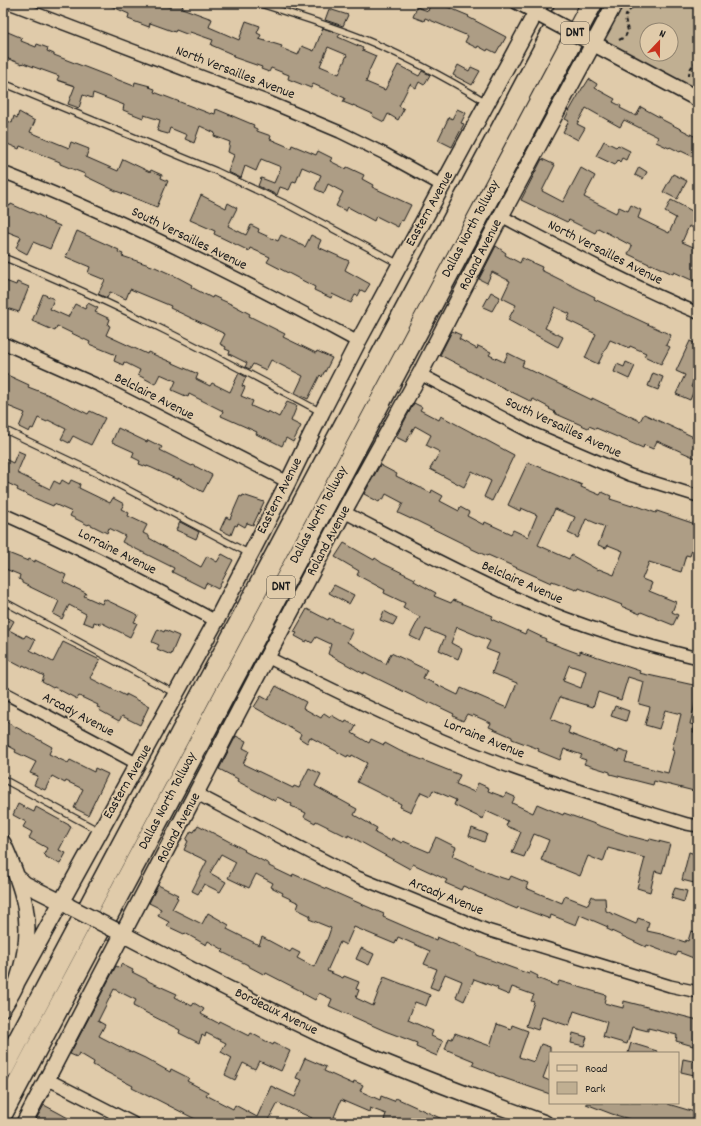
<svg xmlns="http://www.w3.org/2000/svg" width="701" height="1126" font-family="Dekko,sans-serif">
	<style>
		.green { fill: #c0af92; stroke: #6e6657; fill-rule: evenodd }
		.building { fill: #ad9d85; stroke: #1c1c1c; fill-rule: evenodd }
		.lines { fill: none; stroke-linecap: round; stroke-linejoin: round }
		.lane-casing { stroke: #1c1c1c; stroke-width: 8 }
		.street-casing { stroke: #1c1c1c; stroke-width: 14 }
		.secondary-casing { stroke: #1c1c1c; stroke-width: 18 }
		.highway-casing { stroke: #1c1c1c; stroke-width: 23 }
		.path { stroke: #1c1c1c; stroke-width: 2; stroke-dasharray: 4 3; stroke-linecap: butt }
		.lane { stroke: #e0cbaa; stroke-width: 5.5 }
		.street { stroke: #e0cbaa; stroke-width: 11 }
		.secondary { stroke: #e0cbaa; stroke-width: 15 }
		.highway { stroke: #e0cbaa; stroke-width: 20 }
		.secondary-bridge-casing { stroke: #1c1c1c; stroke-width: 18; stroke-linecap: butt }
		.secondary-bridge { stroke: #e0cbaa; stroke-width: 15 }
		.labels { text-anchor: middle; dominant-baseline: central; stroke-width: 3.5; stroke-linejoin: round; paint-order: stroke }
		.shield { fill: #e0cbaa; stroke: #575047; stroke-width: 1 }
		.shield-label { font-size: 13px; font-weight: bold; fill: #1c1c1c }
		.street-label { font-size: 14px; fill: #1c1c1c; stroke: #e0cbaa }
	</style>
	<rect width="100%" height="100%" fill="#e0cbaa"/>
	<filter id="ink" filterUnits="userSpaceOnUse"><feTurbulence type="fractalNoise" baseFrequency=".025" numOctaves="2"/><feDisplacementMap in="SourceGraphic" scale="8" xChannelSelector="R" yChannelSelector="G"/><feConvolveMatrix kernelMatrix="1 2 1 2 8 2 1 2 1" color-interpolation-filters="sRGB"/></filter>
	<g filter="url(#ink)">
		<path class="green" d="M622,3H698V83L695,89L607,42L605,37ZM647,30H671V54H647Z"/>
		<path class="building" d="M104,3H159L170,7L171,3H179L183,5L182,8L212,19L209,27L239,40L246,21L260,26L257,33L261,35L259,39L282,46L281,48L298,55L302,46L314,51L323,28L340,34L338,37L363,48L362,50L376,56L368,73L369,74L366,82L385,90L398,65L419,76L422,71L430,75L424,85L419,82L416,88L410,84L399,106L404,109L398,120L388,114L384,122L372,116L373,114L353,105V106L343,102L345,98L313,84L311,88L288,79L289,75L271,68L269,72L261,69L262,67L233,57L234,55L211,45L213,40L190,32L189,35L176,30L175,32L150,23L149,27L128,19L129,14ZM328,47L347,55L339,74L320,66Z
			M431,3H438L469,16L468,17L506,37L501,46H500L496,53L488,49L487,51L478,46L477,48L465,42L468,36L425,18L424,21L413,17L417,7L428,11Z
			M329,9L348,15L343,26L325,20Z
			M3,30L22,38L21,41L36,47L37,44L48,48L47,51L54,54V55L134,86L135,82L150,86L149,87L155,89L154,92L211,114L212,113L215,114L216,109L254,125L253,127L257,129V131L271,136L270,139L291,148L292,145L316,155L318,151L332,158L330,161L346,169L347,167L364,175L362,179L373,185L372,187L411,205L403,221L401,220L398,227L376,216L374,221L348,207L346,211L336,206L343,192L328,184L324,193L315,189L321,175L302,167L296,182L293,181L289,190L280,187L277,195L258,186L261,178L274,183L281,167L261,159L256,171L245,166L241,178L228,172L234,155L228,152L230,142L214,136L215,133L200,126L194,143L185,139L187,135L170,128L168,134L157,131L160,120L144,115L143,118L123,110L124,105L93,93L92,98L83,95L79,108L68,104L75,86L57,80L59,76L23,63L22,64L3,57Z
			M458,65L469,71L471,67L480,71L472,85L453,75Z
			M589,79L597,84L595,88L615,99L613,102L621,106L620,108L636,116L641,107L661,118V119L698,138V159L681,151L680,152L670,147L669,148L656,142L658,137L624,120L620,127L586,108L577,124L585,128L578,140L563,132L569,121L565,119L567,115L583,87H584Z
			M457,109L466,113L461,123L464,124L452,147L438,140L449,117L452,119Z
			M19,112L35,121L30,132L69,148L71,142L89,149L86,157L118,171L123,159L150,172L151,170L162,175L161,178L168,181L157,207L116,191L85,176V174L60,164V162L20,146L19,149L3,142V119L12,123L14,116L17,118Z
			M604,141L616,147L618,145L630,151L626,160L622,158L620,162L618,160L615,165L596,156Z
			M542,159L555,165L542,191L563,202L581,168L595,176L584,197L616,213L619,207L628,211L631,205L641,210L638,218L669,233L676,218L665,212L671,200L698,214V230L689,226L682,242L698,249V283L674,272L673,274L651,264V265L628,254L632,246L598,228L595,233L569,220L567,222L521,200Z
			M639,167L647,172L643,179L635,175Z
			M673,174L687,181L677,199L663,192Z
			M201,195L226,208L228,203L237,208L228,226L246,235L251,225L259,229L258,232L278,241L281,235L305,247L311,235L321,240L318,247L349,261L345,270L370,284L365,292L361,290L358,296L355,295L351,303L332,294L331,298L314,290L315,287L267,262L270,257L250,248L249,251L241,247L214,234L215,231L190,220Z
			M3,203L10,206L11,204L31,213L32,212L44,218L43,219L60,226L50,249L33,242L27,254L16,248L21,237L3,230Z
			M77,231L119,250L118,252L123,254L122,256L155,267L177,277L192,285L191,287L212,298L213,296L233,305L250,314L249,316L285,334L283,337L316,353L317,351L332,358L325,372H324L322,377L320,375L308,399L295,393L303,376L271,360L266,370L253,364L250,369L245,367L247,363L229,354L230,351L225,349L226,347L220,344L225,334L170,308L171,306L130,289L126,299L110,292L107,298L98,294L105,280L88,273L90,267L66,257Z
			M496,246L506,253L505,255L520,263L522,258L542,267L541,270L595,297L594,299L671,335L666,345L670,347L661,364L644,356L646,353L630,346L629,348L610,340L598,364L585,358L596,334L567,320L570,314L555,307L545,328L563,337L558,347L508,320L516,305L502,298L510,281L492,272L487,283L479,279Z
			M3,280L16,285L17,282L29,287L19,312L3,307Z
			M491,292L500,297L492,311L483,307Z
			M43,294L54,299L50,309L68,317L75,304L85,309L88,303L98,308L95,312L110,319L108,325L110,326L106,335L147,354L148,352L198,374L196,379L210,386L212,383L230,392L239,373L246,377L242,386L245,387L241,396L253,401L251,406L267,413L268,411L279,417L287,402L297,406L291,421L301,426L293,442L286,438L282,446L264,437V438L256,434L257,432L221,416L223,411L189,394L188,397L172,390L176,381L160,374L155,384L138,375L140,370L124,362L123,365L114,361L116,355L89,344L90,342L57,326L55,331L32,321Z
			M452,331L461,335L459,339L477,349L478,346L491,352L489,355L504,362L508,353L524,361L522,366L592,400V398L640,421L644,414L698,439V459L657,441L653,449L644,445L643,448L596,428V429L589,426L588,428L554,413L555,412L549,409L550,408L533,399L532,402L467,370V369L440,355Z
			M690,341L698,345V369L691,387L695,388L690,400L676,394L685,375L676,371Z
			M626,362L635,366L629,379L614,372L617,364L624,367Z
			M3,373L29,385L28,387L49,395L88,414L90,411L105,418L91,445L73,436L69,443L61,439L66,429L48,420L47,422L38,418L33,429L31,428L29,432L19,427L25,413L3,404Z
			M653,373L663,377L658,390L648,386Z
			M414,403L422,407L420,410L439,420L441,416L514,455L492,501L484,497L491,481L472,471L464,487L430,469L440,452L426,445L431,435L415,426L406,442L396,437Z
			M118,428L147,442L148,440L162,447L160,450L192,466L193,465L212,475L203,492L178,478V480L152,468L147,466V467L139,464L140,461L132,457L134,452L112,442Z
			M18,451L25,454L17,473L50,489L54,481L60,484L62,480L69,484L71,480L80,484L79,488L110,503L113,498L124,504L121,509L129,513L128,516L147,525L143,533L149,536V538L201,567L207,556L217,562L222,554L233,560L218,589L206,583L204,588L172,572L174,568L122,542L125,536L109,528L107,533L89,524L88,525L70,516L72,512L54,504L53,506L34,498L17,490L18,488L3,481V458L13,463Z
			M528,462L582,485L581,487L600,495L602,492L611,496L610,499L632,506V504L656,513L657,511L698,525V539L695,548L693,547L690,556L686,555L681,572L649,562L642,579L652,583L649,591L676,602L672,612L678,615L673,625L641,612L640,614L621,606L622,605L579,588L578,590L576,589V590L552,581L551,583L488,555L487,556L470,548V547L411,518V519L398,513L403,503L386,494L383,500L381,499L379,502L364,494L380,465L397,474L396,476L431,493L432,490L443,496L440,501L459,511L460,507L469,512L467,516L484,525L485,522L511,534L513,530L528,537L537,515L521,508L520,511L508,505ZM555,509L575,517L568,533L578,538L586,519L605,527L598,545L606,548L608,545L623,551L614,575L599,569L598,570L571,555L569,559L538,545Z
			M243,495L264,502L253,525L247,523L245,527L238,523L237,526L235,525L231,535L220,530L226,517L230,519L240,496L242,497Z
			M180,522L199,532L196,539L176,530Z
			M344,543L374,560L375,558L382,563L415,579L414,581L436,593L434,596L451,603L453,600L493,616L491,619L525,634L527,630L546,639L545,641L580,654V651L640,671L639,673L698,686V692L690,724L695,725L693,732H698V792L654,781L653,785L610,774V772L584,764L586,760L580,758L582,755L564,749L560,760L538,751L539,749L512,739V737L489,727L491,723L473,715L472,716L467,714L463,721L453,716L454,714L429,702V704L364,672V674L328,654L331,644L316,637L312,643L307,640L306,642L295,636L297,633L294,632L307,609L328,620L329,618L353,630L347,642L386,664L391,653L427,670L423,678L458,695L461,688L507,708L517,683L492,673L499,654L486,649L490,641L457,627L451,643L462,649L458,659L439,650L445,637L426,629L420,641L410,636L420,617L403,608L405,603L384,593L385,590L357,575L359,571L335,557ZM569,665L586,671L581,688L563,681ZM628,677L644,682L639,704L650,707L645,725L659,729L665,710L681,714L672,750L674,751L668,773L625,762L628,753L619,750L618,752L568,733L570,727L551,719L560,697L593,707L598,692L621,700Z
			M3,551L28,561L29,559L35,562V560L66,575L63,582L86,593L84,596L102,604L104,599L138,615L134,622L137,623L130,637L100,622V624L94,622L93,626L83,622L86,614L69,605L62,619L53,614L59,601L22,583V581L19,579L20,575L3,568Z
			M334,585L354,595L349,604L329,593Z
			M384,611L397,618L393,625L380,620Z
			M3,615L14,621L9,630L24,638L26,635L35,640L30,650L53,662L63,642L100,660L90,678L126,696V694L149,706L140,725L122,716L119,721L99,710L100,708L97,707L98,705L79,696L77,699L54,687L53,688L42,682L44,676L23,665L22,667L3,657Z
			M158,629L164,632L165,630L179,636L171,655L157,649L159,645L152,642Z
			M276,686L306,702L303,708L321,718L324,713L330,717L331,715L345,723L346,721L356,726L352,733L369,743L371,739L384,745L385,743L400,751L460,775L456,784L474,792L478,783L489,788L488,791L504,797L506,793L515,797L512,803L533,813L537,804L563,815L564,813L626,835L649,841L650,839L670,844L662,873L655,871L650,892L637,888L645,858L608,848L603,862L588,856L580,876L541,860L549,840L534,834L524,857L512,853L521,832L506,826L508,821L486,811L483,819L454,805L456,800L433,790L430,796L421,792L411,812L400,807L401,804L357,782L367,763L352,755L351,757L348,755L347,757L310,737L307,743L299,738L301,734L254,707L261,696L268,700Z
			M615,706L629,711L626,721L611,716Z
			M3,720L52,747L49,754L68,763L70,760L94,772L95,768L108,774L88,815L74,808L83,789L66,781L65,783L52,776L45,790L34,785L38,776L30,773L36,762L15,752L16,750L3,743Z
			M236,736L246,741L243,748L249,751L243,764L293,788L294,786L299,788L309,768L321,774L315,786L357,809L354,815L377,828L375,833L391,841L392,838L402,843L403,841L429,852L436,837L456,847L452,856L493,875L509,880L511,876L528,883L526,888L562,903L565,896L588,905L592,896L595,898H605L606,911L636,924L638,918L649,922L647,931L661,934L685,942L686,940L688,941L691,931L698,933V952L696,959L678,952L676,956L647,945L646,947L607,929L608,927L580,915L576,925L551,915L550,919L518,907L517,909L463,886L461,890L445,883L447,880L413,864L410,869L348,835V837L316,821L315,823L304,817L306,813L291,806L292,804L277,797L275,801L237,781L238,779L219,769Z
			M18,804L34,812L36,807L69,825V826L71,827L59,850L66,853L60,864L46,857V856L44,854L47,848L29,838L32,832L23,827L26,822L13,815Z
			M198,825L245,850L244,851L269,864V866L292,877L293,874L384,914L383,917L436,940L437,937L477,954V955L529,974L530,972L538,976L537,978L557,986L559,981L606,995L604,1003L623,1008L624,1001L698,1020V1027L693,1046L676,1041L677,1035L648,1028V1031L632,1027L627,1044L603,1037L607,1022L574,1011L569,1026L542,1017L538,1030L526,1026L534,1002L531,1001L534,995L512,987L509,995L497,990L498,988L474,979L464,1001L456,997L462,981L445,974L438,990L430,987L437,969L424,964L430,951L398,937L395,944L354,927L346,945L340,942L327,971L343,978L344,976L359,982L356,989L359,990L356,998L373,1006L384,977L430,995L426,1006L415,1002L408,1020L433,1031L431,1036L443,1041L437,1056L416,1047L417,1043L385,1031L329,1006L332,999L319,993L315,1000L302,993L303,992L266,973L265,975L248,966V965L222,952L224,950L208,941L206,945L185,933L184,934L167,926L169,922L158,916L161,909L149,903L158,885L178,895L176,897L178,898L172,909L202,924L208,913L229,925L227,929L259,945L262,937L290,952L292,949L300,953L297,958L314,967L328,937L331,928L309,919L311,916L297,909L299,903L282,895L283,893L271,887L273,883L256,874L249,888L228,878L236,862L221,854L210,873L226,882L220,892L204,884L198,894L192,891L207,861L184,850L188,841L186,840L191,831L194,832Z
			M472,828L487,834L484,842L469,836Z
			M689,852L698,855V884L682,880Z
			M675,888L687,891L684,902L671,898Z
			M361,948L374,954L369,965L356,959Z
			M121,964L133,970L132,972L148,980V981L177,994L175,997L192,1006L194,1003L204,1009L201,1014L218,1023L219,1021L249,1036L251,1033L273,1045L274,1043L290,1051L281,1071L259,1061L255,1069L243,1063L235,1080L225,1075L232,1058L221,1052L226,1043L206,1033L205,1037L202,1035L199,1043L179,1033L180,1030L133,1006L136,1000L114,989L98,1021L105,1025L99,1036L132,1053V1052L145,1058L170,1072L171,1069L189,1078L187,1081L208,1092L206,1095L233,1109L235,1105L257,1117L271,1086L295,1097L302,1080L296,1078L305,1058L326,1067L324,1071L353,1084L354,1081L363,1085L360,1091L380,1100L381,1096L394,1101L396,1098L451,1123H391L384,1120L386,1114L370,1108L369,1112L341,1100L334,1117L348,1123H310L312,1118L278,1103L268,1122L270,1123H198L199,1121L150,1096V1097L132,1088L133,1086L93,1065L94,1062L79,1053L77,1057L70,1054L116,966L120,968Z
			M497,1024L511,1029L512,1025L528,1031L519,1057L534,1062L541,1044L550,1047V1059L543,1078L550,1081V1094L495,1075V1074L472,1065L474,1061L445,1049L449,1038L452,1039L455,1033L490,1046Z
			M573,1033L587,1037L584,1046L571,1043Z
			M631,1043L657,1051L656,1053H628Z
			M683,1059L697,1062L694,1075L681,1072Z
			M586,1103H669L668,1104L698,1113V1119L697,1123H661L654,1121L653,1123H643L612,1114L586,1104Z
			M44,1105L59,1113L77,1123H34Z"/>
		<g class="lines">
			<defs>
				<path id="lane" d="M258,3C291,14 326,24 359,37C403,55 445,77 486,102
					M3,83L216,171L290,206L399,264
					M3,257C112,301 217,356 321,412
					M3,429L100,475L250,554
					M3,601L176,694
					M3,779L99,831
					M109,1123L114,1113"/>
				<path id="street" d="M9,3L269,102L340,132L385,154L443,186
					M516,3L535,13
					M3,172C125,220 243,279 358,342
					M501,216C566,250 630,285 698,313
					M3,343L100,386L288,482
					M420,374L532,433L630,475L698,496
					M344,512C404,543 463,575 525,602C581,626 639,644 698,658
					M3,514C76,546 146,583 216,621
					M267,657C343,695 420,733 499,763C561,786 624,805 687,824L698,826
					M3,692L138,764
					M197,794L355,876L487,930L670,986L698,992
					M47,1079L133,1123"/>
				<path id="secondary" d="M585,39L698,99
					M3,843C23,888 35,920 21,969C19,975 18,981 15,987C12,994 7,1001 3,1008
					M17,877L25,884L69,906
					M115,930C185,967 256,1004 328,1038C399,1070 472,1097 545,1123
					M15,986L216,621L288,482L322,412L358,342L541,3
					M24,1123L267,657L348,504L420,374L501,216L615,3"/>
				<path id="highway" d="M3,1069L568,3
					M3,1112L592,3"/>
			</defs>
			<use href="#lane" class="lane-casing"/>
			<use href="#street" class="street-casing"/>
			<use href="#secondary" class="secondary-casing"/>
			<use href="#highway" class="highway-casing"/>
			<path class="path" d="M619,40L625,37L628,31L625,18L627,13L637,3
				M689,76C689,68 693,65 698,60"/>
			<use href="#lane" class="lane"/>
			<use href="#street" class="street"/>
			<use href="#secondary" class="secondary"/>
			<use href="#highway" class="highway"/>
			<defs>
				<path id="secondary-bridge" d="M542,16L585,39
					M70,907L115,930"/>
			</defs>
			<use href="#secondary-bridge" class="secondary-bridge-casing"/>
			<use href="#secondary-bridge" class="secondary-bridge"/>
		</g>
	</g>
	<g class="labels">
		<g class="shield">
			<rect x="561" y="22" width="28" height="22" rx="3"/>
			<rect x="267" y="576" width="28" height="22" rx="3"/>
		</g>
		<g class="shield-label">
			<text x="575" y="33">DNT</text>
			<text x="281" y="587">DNT</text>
		</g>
		<g class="street-label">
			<text transform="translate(235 73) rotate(21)">North Versailles Avenue</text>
			<text transform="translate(430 209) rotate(-61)">Eastern Avenue</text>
			<text transform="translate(471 229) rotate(-62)">Dallas North Tollway</text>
			<text transform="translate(189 239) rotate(26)">South Versailles Avenue</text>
			<text transform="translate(605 253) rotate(27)">North Versailles Avenue</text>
			<text transform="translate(481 255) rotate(-63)">Roland Avenue</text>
			<text transform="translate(154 397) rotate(27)">Belclaire Avenue</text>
			<text transform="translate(563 428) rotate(25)">South Versailles Avenue</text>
			<text transform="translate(280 496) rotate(-63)">Eastern Avenue</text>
			<text transform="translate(319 515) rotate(-62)">Dallas North Tollway</text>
			<text transform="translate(329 541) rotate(-62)">Roland Avenue</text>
			<text transform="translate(117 552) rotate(27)">Lorraine Avenue</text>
			<text transform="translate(522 583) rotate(24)">Belclaire Avenue</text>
			<text transform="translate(78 715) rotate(28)">Arcady Avenue</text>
			<text transform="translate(484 739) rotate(22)">Lorraine Avenue</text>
			<text transform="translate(128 782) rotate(-60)">Eastern Avenue</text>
			<text transform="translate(168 801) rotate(-62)">Dallas North Tollway</text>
			<text transform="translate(179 828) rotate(-62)">Roland Avenue</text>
			<text transform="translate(446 897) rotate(22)">Arcady Avenue</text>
			<text transform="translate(276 1012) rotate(26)">Bordeaux Avenue</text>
		</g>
	</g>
	<rect width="701" height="1126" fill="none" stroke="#e0cbaa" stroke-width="16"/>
	<rect x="8" y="8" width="685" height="1110" fill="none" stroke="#1c1c1c" stroke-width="1.5" filter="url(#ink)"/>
	<rect x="549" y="1052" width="130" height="52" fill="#e0cbaa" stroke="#928571"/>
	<rect x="557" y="1065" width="20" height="6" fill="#e0cbaa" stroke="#928571"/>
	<text x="585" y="1072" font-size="12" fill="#1c1c1c">Road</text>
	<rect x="557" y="1082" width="20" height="12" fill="#c0af92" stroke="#928571"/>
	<text x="585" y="1092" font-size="12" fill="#1c1c1c">Park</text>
	<g transform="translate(659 42) rotate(22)"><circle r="19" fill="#e0cbaa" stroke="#928571"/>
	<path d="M0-3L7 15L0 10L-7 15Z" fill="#c8321e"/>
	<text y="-6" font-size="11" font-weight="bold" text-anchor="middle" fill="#1c1c1c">N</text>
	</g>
</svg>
